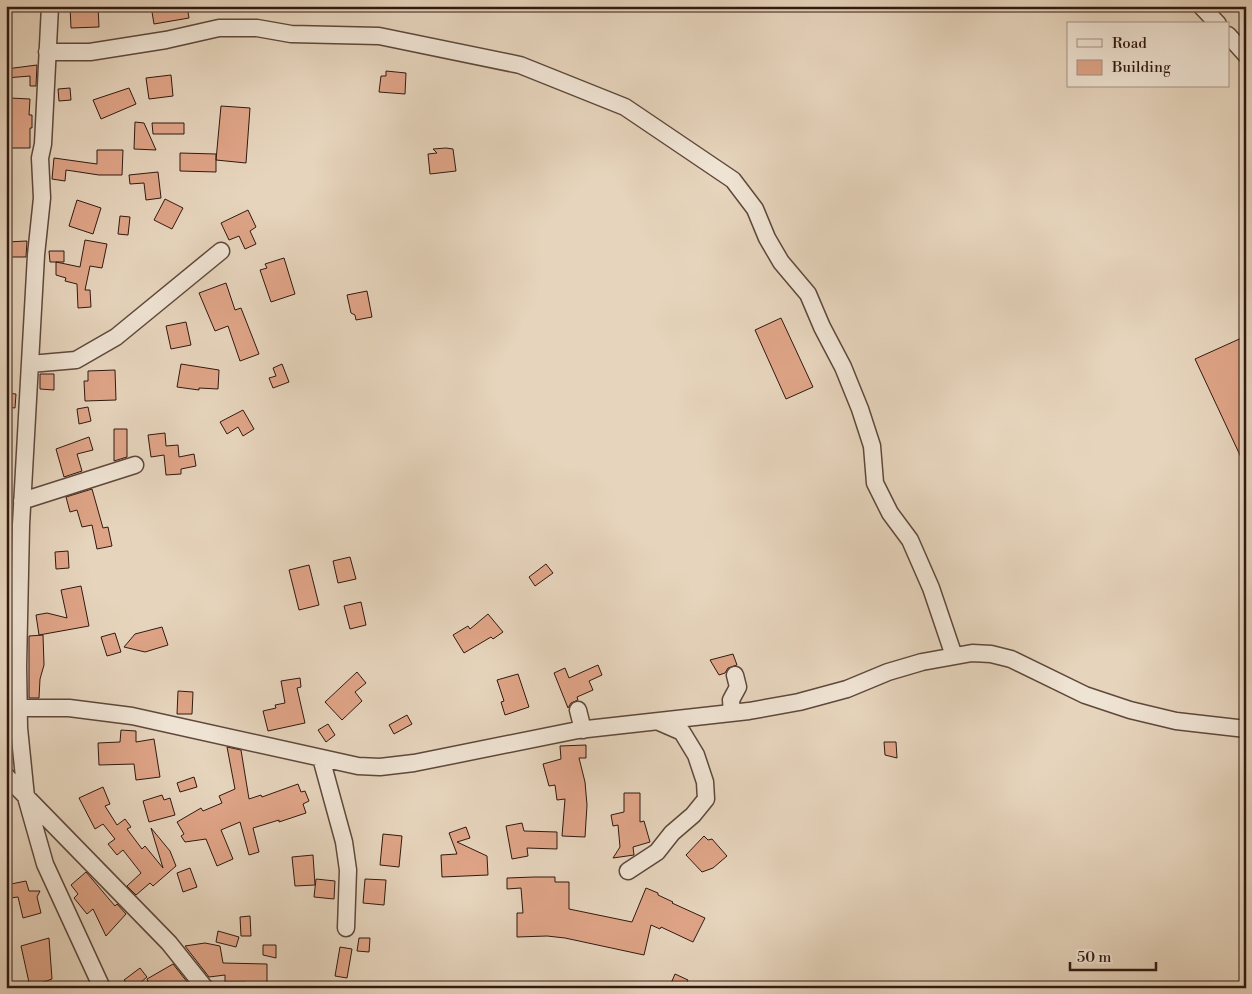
<svg xmlns="http://www.w3.org/2000/svg" width="1252" height="994" font-family="'Libre Bodoni',serif">
	<style>
		.building { fill: #dfa487; stroke: #311910 }
		.lines { fill: none; stroke-linecap: round; stroke-linejoin: round }
		.minor-casing { stroke: #5e483b; stroke-width: 19 }
		.minor { stroke: #efe3d3; stroke-width: 16 }
	</style>
	<rect width="100%" height="100%" fill="#e6d4bc"/>
	<filter id="stains"><feTurbulence type="fractalNoise" baseFrequency=".004" numOctaves="4"/><feColorMatrix values="0 0 0 0 .2 0 0 0 0 .09 0 0 0 0 .02 0 0 0 .5 -.17"/></filter>
	<radialGradient id="worn" r=".72"><stop offset=".6" stop-color="#630" stop-opacity="0"/><stop offset="1" stop-color="#630" stop-opacity=".3"/></radialGradient>
	<path class="building" d="M70,6H98L99,27L71,28Z
		M151,6H187L189,18L154,24Z
		M37,65L36,86H30V76L6,78V69Z
		M386,71L406,73L405,94L379,92L381,76H386Z
		M171,75L173,96L149,99L146,78Z
		M70,88L71,100L59,101L58,89Z
		M129,88L136,104L101,119L93,100Z
		M10,98L30,99L29,115H32V128H30V148H6V103H10Z
		M221,106L250,108L246,163L216,160Z
		M135,122L144,123L156,150L134,149Z
		M152,123H184V134H153Z
		M446,148L453,149L456,171L430,174L428,154L437,153L433,149Z
		M97,150H123L122,175H99L66,170L65,181L52,179L54,158L97,164Z
		M180,153L216,154V172L180,171Z
		M158,172L161,198L146,200L144,183L130,184L129,175Z
		M165,199L183,208L172,229L154,220Z
		M77,200L101,208L93,234L69,226Z
		M248,210L256,227L250,231L256,244L245,249L239,236L229,240L221,223Z
		M120,216L130,217L128,235L118,234Z
		M85,240L107,244L102,268L90,266L85,290H90L91,307L78,308L77,284L65,281L66,278L56,275V262L80,267Z
		M27,241L26,257H6V242Z
		M49,251H64V262H50Z
		M284,258L295,294L271,302L260,270L267,268L265,264Z
		M226,283L235,310L241,308L259,354L240,361L228,326L215,331L199,293Z
		M367,291L372,317L356,320L355,315L351,313L347,295Z
		M781,318L813,387L786,399L755,330Z
		M186,322L191,345L171,349L166,326Z
		M1246,336V468L1195,359Z
		M181,364L219,370L218,389L199,388V390L177,387Z
		M282,364L289,382L273,388L269,378L276,376L273,368Z
		M115,370L116,400L85,401L84,381H88V371Z
		M40,374H54V390L40,389Z
		M6,393L16,394L15,408L6,407Z
		M88,407L91,421L79,424L77,409Z
		M243,410L254,429L243,436L238,427L227,434L220,422Z
		M114,429H127V457L114,461Z
		M165,433L166,446L178,445L179,457L194,454L196,466L181,469V474L166,475L164,455L151,457L148,435Z
		M89,437L93,450L77,454L82,471L64,477L56,449Z
		M92,489L103,528L108,527L112,546L97,549L92,525L82,527L77,510L70,512L66,497Z
		M68,551L69,568L56,569L55,552Z
		M350,557L356,579L338,583L333,561Z
		M546,564L553,573L535,586L529,577Z
		M309,565L319,605L299,610L289,570Z
		M81,586L89,626L39,635L36,615L47,613L67,618L61,590Z
		M361,602L366,625L350,629L344,606Z
		M488,614L503,632L493,639L491,637L464,653L453,635L468,626L470,629Z
		M162,627L168,645L145,652L124,647L135,634Z
		M115,633L121,652L107,656L101,637Z
		M43,635L44,665L40,679L39,698H29V636Z
		M733,654L737,665L728,668L725,673L719,675L710,660Z
		M598,665L602,675L589,681L593,690L577,697L578,700L571,703L568,708L554,673L565,668L569,678Z
		M6,668H8V696H6Z
		M357,672L366,683L355,692L362,701L342,720L325,702Z
		M518,674L529,707L505,715L501,702L504,701L497,680Z
		M300,678L301,687L297,688L305,723L268,731L263,711L276,708L275,705L285,703L281,681Z
		M178,691L193,692L192,714H177Z
		M407,715L412,724L394,734L389,725Z
		M328,724L335,735L326,742L318,730Z
		M121,730L136,731V742L154,739L160,777L136,780L134,764L99,765L98,743L120,742Z
		M884,742H896L897,758L885,755Z
		M586,745V758H579L585,782L587,805L585,837L562,836L565,799L557,800L555,785L549,786L543,764L561,759L560,746Z
		M227,747L241,750L249,799L261,795L262,797L298,784L301,792L305,791L309,801L303,804L306,813L279,822V820L253,828L259,852L249,855L240,822L221,830L233,859L217,866L206,839L185,842L181,836L184,834L177,822L201,808L203,811L222,803L219,796L235,789Z
		M194,777L197,787L180,792L177,783Z
		M103,787L110,804L105,806L117,825L125,819L131,827L127,829L142,849L145,846L163,868L151,828L170,851L176,866L153,886L150,883L136,895L127,886L141,873L123,850L117,855L108,844L115,839L103,824L95,829L79,798Z
		M624,793H640V822L644,821L650,842L633,847L634,855L613,858L620,847L618,825L613,826L611,815L624,812Z
		M162,795L164,800L170,798L175,815L149,822L143,801Z
		M522,823L524,831L557,832V849L527,848L528,856L512,859L506,826Z
		M466,827L470,838L457,842L487,856L488,875L442,877L441,855L457,854L449,833Z
		M383,834L402,836L399,867L380,865Z
		M704,836L708,840L712,839L727,856L713,868L702,872L686,855Z
		M313,855L315,885L295,886L292,857Z
		M190,868L197,887L183,892L177,873Z
		M86,872L115,906L117,904L126,914L106,936L93,909L87,914L74,898L78,894L71,885Z
		M534,877H555V882H569V909L632,922L646,888L658,893V895L673,902L672,903L705,918L693,942L661,927L660,929L651,925L644,955L565,938L547,936L517,937V913H523L521,888L507,889V878Z
		M316,879L335,881L334,899L314,897Z
		M365,879L386,880L384,905L363,903Z
		M26,881L29,891H40L37,897L41,913L23,918L18,897L10,898L6,892V885Z
		M250,916L251,936H241L240,917Z
		M218,931L239,937L236,947L216,942Z
		M49,938L52,979L30,987L21,946Z
		M359,938H370L369,952L357,951Z
		M205,943L220,946L223,963L267,964V988H246V982H225V975L209,977L185,946Z
		M263,945H276V958L263,955Z
		M340,947L352,949L347,978L335,976Z
		M173,964L188,983L179,988H150L147,979Z
		M140,968L147,977L134,988H131L124,980Z
		M675,974L688,980L685,988H669Z"/>
	<g class="lines">
		<defs>
			<path id="minor" d="M50,6L43,144L40,158L42,198L36,255L21,525L18,666L19,728L26,797L45,864L102,988
				M1201,6L1218,24
				M1228,35L1246,55
				M47,52H90L166,40L219,28H257L291,34L379,36L520,65L625,107L733,180L755,209L767,238L781,262L808,294L822,327L843,367L860,409L872,446L875,483L890,513L910,540L931,588L954,656
				M30,364L76,360L116,337L221,251
				M22,501L135,465
				M18,708H69L132,716L358,766L380,767L414,763L578,730L749,711L799,702L847,689L888,672L922,662L972,653L991,654L1011,659L1085,695L1130,710L1176,721L1246,729
				M578,710L583,730
				M732,713L731,700L738,687L735,675
				M321,758L344,842L348,870L346,928
				M6,776L169,943L205,988
				M628,871L657,852L672,833L693,815L706,799L705,782L696,755L682,732L659,722"/>
		</defs>
		<use href="#minor" class="minor-casing"/>
		<use href="#minor" class="minor"/>
	</g>
	<rect width="1252" height="994" fill="none" stroke="#e6d4bc" stroke-width="25"/>
	<rect x="8" y="8" width="1237" height="979" fill="none" stroke="#311910" stroke-width="2.5"/>
	<rect x="12" y="12" width="1227" height="969" fill="none" stroke="#311910"/>
	<rect x="1067" y="22" width="162" height="65" fill="#efe3d3" stroke="#a39285"/>
	<rect x="1077" y="39" width="25" height="8" fill="#efe3d3" stroke="#a39285"/>
	<text x="1112" y="48" font-size="15" fill="#311910">Road</text>
	<rect x="1077" y="60" width="25" height="15" fill="#dfa487" stroke="#a39285"/>
	<text x="1112" y="72" font-size="15" fill="#311910">Building</text>
	<path d="M1070 962v8h86v-8" fill="none" stroke="#311910" stroke-width="2.5"/>
	<text x="1077" y="962" font-size="15" fill="#311910" stroke="#efe3d3" stroke-width="4" paint-order="stroke">50 m</text>
	<rect width="100%" height="100%" filter="url(#stains)"/>
	<rect width="100%" height="100%" fill="url(#worn)"/>
</svg>
